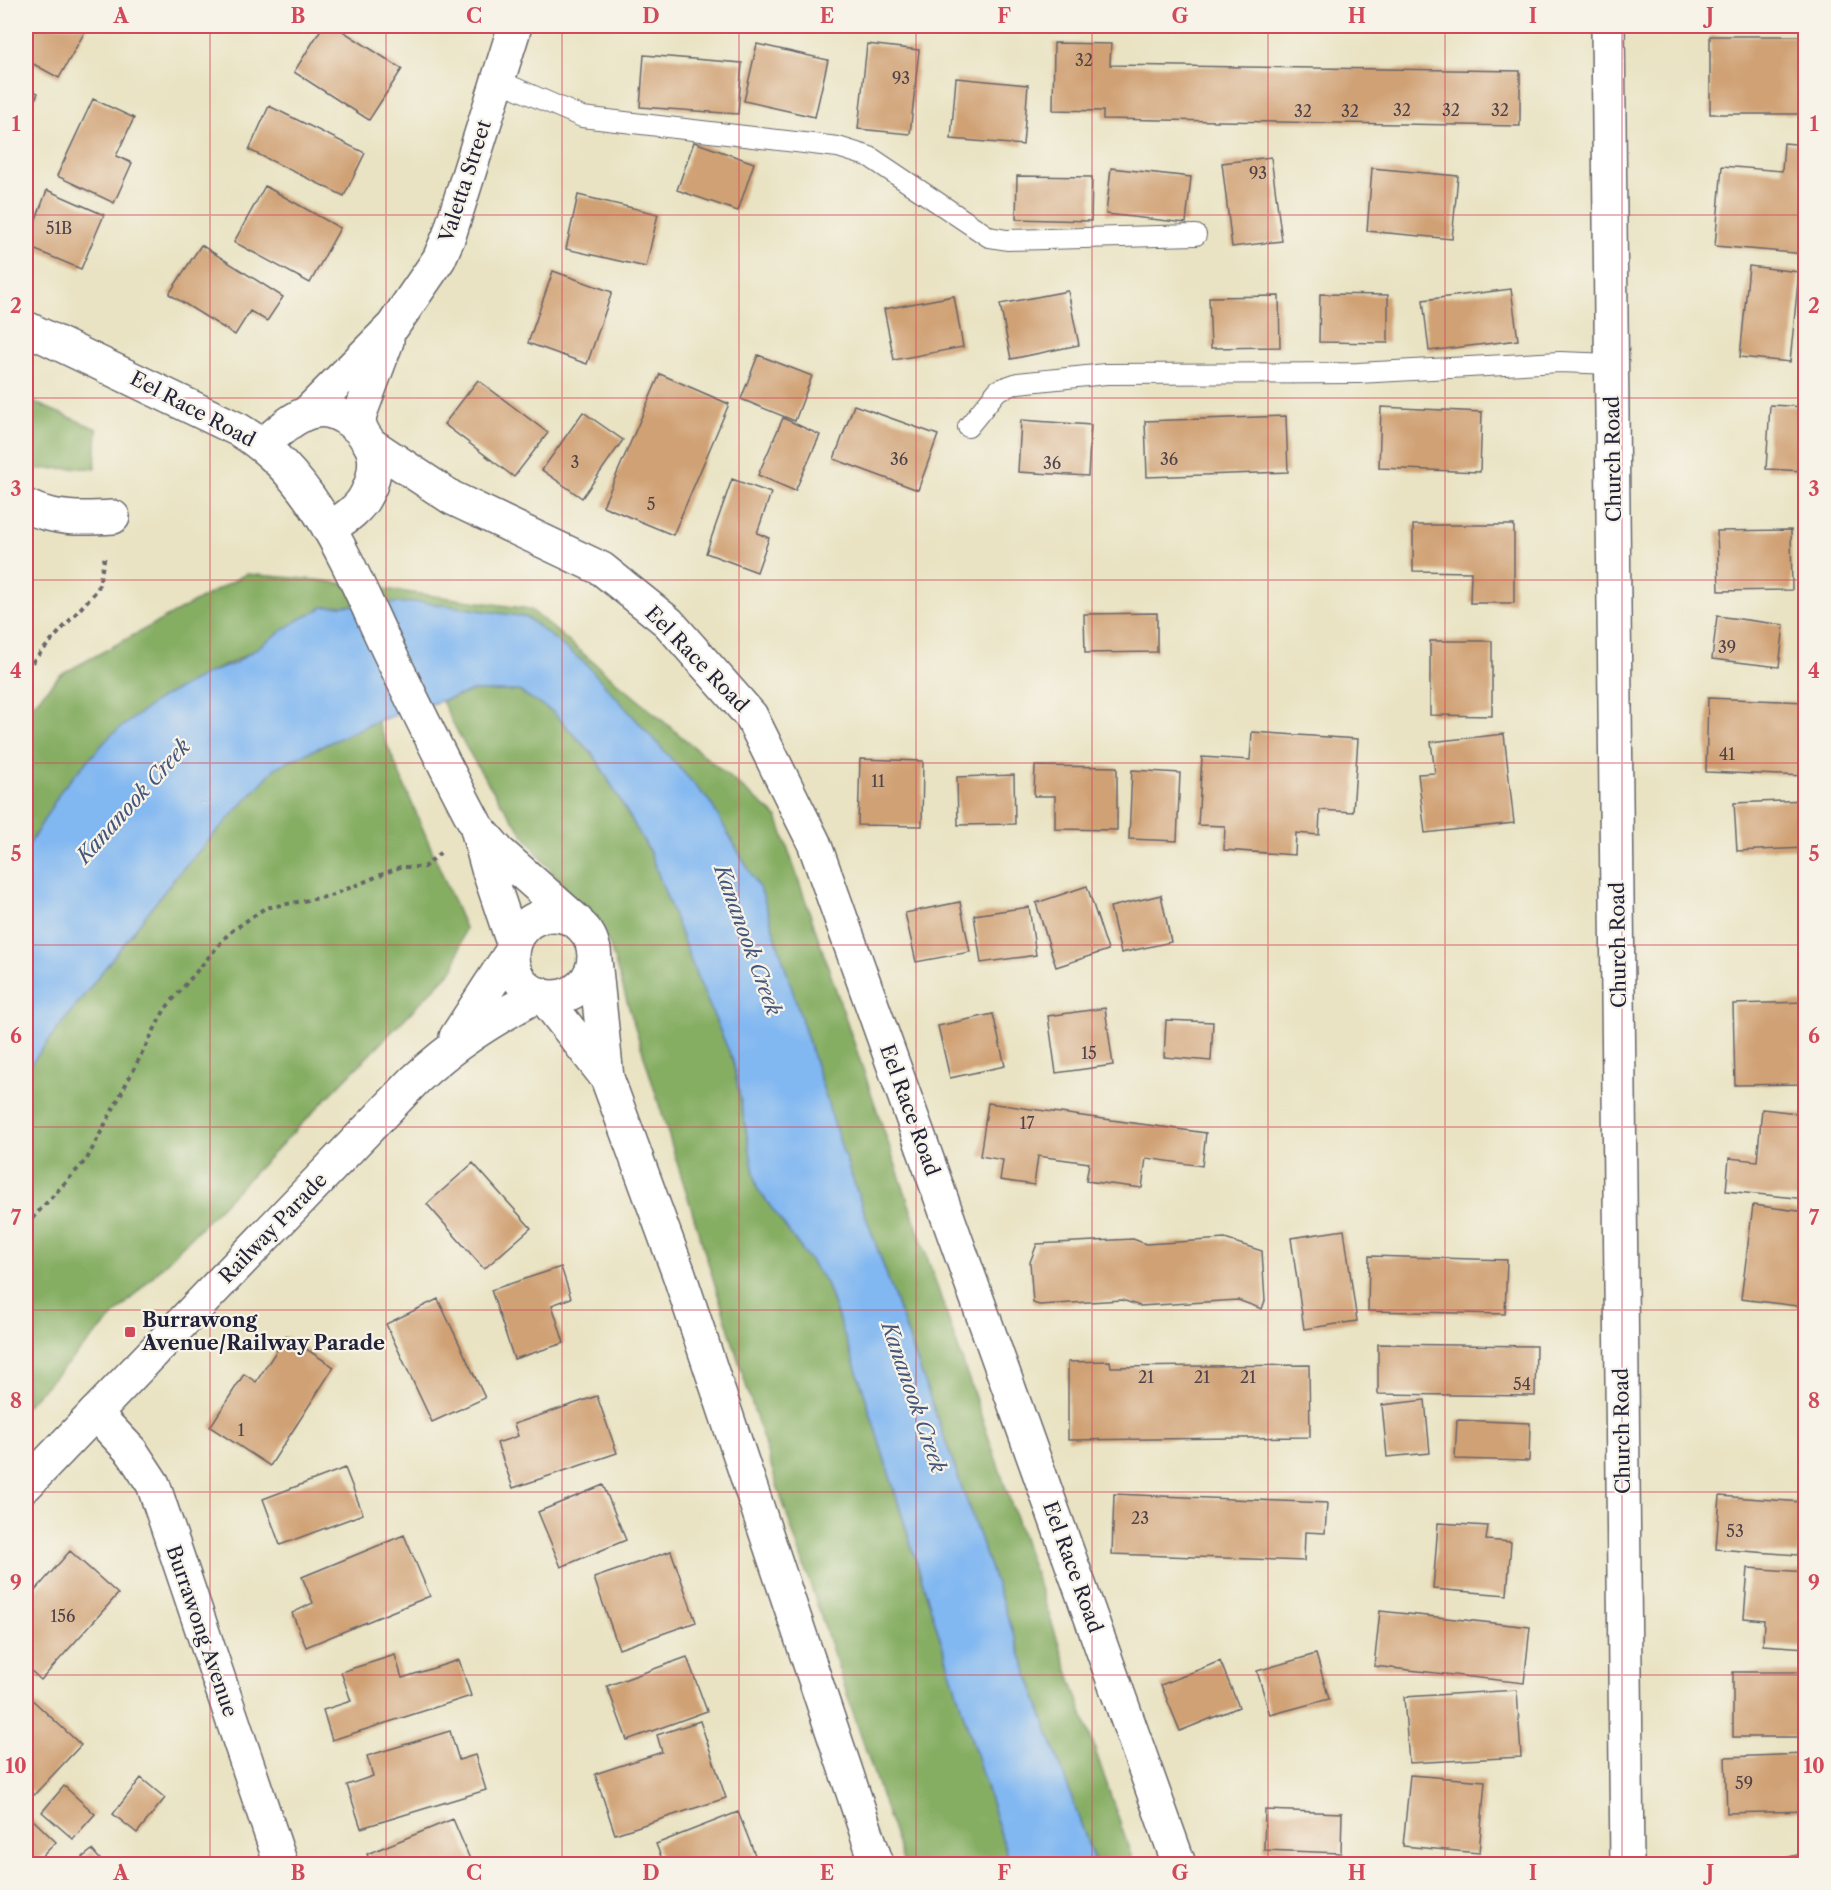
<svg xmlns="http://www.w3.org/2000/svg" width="1831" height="1890" font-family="'Libre Caslon Text',serif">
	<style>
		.forest { fill: #86ae64; stroke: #546850; stroke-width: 1.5 }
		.water { fill: #82b8f1; stroke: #526d96; stroke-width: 1.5 }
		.building { fill: #d0a174 }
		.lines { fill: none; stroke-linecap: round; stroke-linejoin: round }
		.service-casing { stroke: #68666b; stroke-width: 22 }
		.minor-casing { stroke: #68666b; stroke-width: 36 }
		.tertiary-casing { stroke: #68666b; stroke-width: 36 }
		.path { stroke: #68666b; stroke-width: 4; stroke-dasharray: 4.5 4.5; stroke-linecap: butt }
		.service { stroke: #fff; stroke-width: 20 }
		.minor { stroke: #fff; stroke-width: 33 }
		.tertiary { stroke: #fff; stroke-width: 33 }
		.grid { fill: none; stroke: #d1495b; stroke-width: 1.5; stroke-opacity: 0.55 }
		.poi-dot { fill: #d1495b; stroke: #f7f3e8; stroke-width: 2 }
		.labels { text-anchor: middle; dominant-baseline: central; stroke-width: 4.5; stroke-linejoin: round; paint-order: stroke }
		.number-label { font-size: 16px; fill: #4e4249 }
		.street-label { font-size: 20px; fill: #22223b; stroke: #f7f3e8 }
		.poi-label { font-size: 20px; font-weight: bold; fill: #22223b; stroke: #f7f3e8; text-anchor: start }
		.water-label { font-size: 21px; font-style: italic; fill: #44567b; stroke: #f7f3e8 }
		.neatline { fill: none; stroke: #d1495b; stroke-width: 2 }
		.grid-label { font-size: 20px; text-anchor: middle; font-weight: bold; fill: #d1495b }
	</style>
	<rect width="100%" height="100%" fill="#f7f3e8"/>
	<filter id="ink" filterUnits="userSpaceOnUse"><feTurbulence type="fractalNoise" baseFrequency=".0167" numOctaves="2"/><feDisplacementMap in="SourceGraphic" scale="12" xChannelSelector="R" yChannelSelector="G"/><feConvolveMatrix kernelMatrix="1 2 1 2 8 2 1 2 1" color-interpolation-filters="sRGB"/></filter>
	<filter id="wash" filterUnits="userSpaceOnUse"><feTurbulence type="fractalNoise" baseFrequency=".008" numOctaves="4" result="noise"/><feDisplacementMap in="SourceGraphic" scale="24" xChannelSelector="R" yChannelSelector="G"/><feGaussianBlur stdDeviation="1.35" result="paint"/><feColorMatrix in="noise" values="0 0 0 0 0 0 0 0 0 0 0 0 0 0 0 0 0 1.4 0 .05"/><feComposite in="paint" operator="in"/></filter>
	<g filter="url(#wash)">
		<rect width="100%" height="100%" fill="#e9e3c3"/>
		<path class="forest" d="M26,399L97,429L95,468L26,469Z
			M246,574L317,580L530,609L777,817L1134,1864H1095L842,1149L762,893L586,664L324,607C284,628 250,658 208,673L26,850V712L60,675Z
			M472,691H519L553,712L595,757L649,850L696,974L733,1061L757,1188L826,1283L862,1386L1010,1864H904L778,1488L609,943C548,868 483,789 442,701Z
			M377,721L465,928L454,968L26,1406V1070L176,876L276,767Z"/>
		<path class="water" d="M421,602L526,617L586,664L710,802L762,893L842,1149L1095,1864H1010L862,1386L826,1283L757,1188L733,1061L696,974L649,850L595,757L553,712L519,691H472L377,721L276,767L176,876L26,1070V850L62,789L111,735L159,699L208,673L234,664L295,622L324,607Z"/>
		<g id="blocks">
			<path class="building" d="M26,26H88L59,78L26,60Z
				M323,26H335L402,69L369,120L294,72Z
				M1710,36H1806V114H1710Z
				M1054,43L1111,44L1110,65L1520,71V126L1103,119V111L1053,110Z
				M757,44L828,60L815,117L744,101Z
				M867,44L919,50L910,134L858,129Z
				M644,55L742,63L738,114L640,107Z
				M956,78L1028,85L1023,145L951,139Z
				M26,87L38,93L26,119Z
				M93,99L134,118L116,156L132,163L114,203L57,176Z
				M269,106L365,153L344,196L249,150Z
				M694,142L754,163L738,211L677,190Z
				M1784,143L1806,145V254L1715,246L1722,166L1782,171Z
				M1271,157L1282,241L1232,247L1222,163Z
				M1111,168L1191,177L1186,223L1106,214Z
				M1372,168L1458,176L1452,239L1367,231Z
				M1017,176L1092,177L1091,221L1016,219Z
				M265,186L340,228L310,283L234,242Z
				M47,190L104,215L81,269L26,246Z
				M578,195L658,214L646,267L566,249Z
				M201,245L283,297L267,321L250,311L235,335L169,294Z
				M1749,266L1799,272L1790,362L1740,357Z
				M553,271L612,292L587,364L528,343Z
				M1511,289L1518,340L1429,351L1423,300Z
				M1068,291L1079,345L1011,359L1000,304Z
				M1320,294L1388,295V343L1319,342Z
				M954,296L963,347L894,360L884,309Z
				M1279,296L1280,347L1211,348L1209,297Z
				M758,355L812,376L795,421L741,399Z
				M660,374L729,404L673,535L603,506Z
				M478,380L548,433L514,477L444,424Z
				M854,405L938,435L918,490L834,459Z
				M1770,405L1806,407V490H1802L1804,471L1766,469Z
				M1381,407L1482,412L1480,472L1379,468Z
				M583,412L623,440L582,498L542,470Z
				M1286,416L1288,472L1147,477L1145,421Z
				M783,418L820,435L795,491L758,475Z
				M1021,420L1091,425L1088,476L1018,472Z
				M732,479L771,493L757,533L769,538L757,572L706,553Z
				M1413,525H1514V603H1470L1471,572L1413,571Z
				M1791,530L1792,590L1719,591L1717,531Z
				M1157,613V652L1085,653L1084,614Z
				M1717,616L1784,625L1779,667L1712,659Z
				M1430,641H1492V716L1430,715Z
				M1708,698L1806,702V776L1706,772Z
				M1252,732L1358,739L1353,812L1320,810L1319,835L1296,833L1295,855L1224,850L1225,826L1198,825L1202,757L1250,760Z
				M1504,734L1514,823L1425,833L1418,774L1435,773L1431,742Z
				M860,759L923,761L922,826L858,825Z
				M1035,766L1117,767V830L1055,829V796H1034Z
				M1132,770L1180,773L1177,841L1129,839Z
				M1014,775L1015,824L958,825L957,777Z
				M1806,800V848L1737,851L1734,803Z
				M1087,886L1108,950L1056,967L1036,903Z
				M1161,895L1171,942L1121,953L1110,907Z
				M960,902L970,952L916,962L905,913Z
				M1029,907L1036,955L981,963L974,915Z
				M1806,1002V1084L1735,1085L1733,1004Z
				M1105,1008L1113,1065L1056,1073L1048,1016Z
				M993,1014L1005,1066L950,1078L938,1026Z
				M1166,1020L1213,1022L1211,1061L1164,1057Z
				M988,1103L1206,1133L1202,1166L1146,1158L1142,1188L1086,1181L1089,1163L1038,1156L1034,1185L1000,1180L1003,1160L980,1156Z
				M1762,1109L1806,1114V1199L1726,1191L1729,1158L1757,1161Z
				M473,1163L531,1228L484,1269L427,1204Z
				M1753,1205L1806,1212V1307L1741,1299Z
				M1344,1230L1357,1321L1304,1329L1291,1238Z
				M1133,1239L1146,1244L1225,1239L1262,1251L1265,1301L1262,1309L1238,1300L1140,1306L1122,1300L1039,1305L1033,1303L1030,1262L1037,1244Z
				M1369,1256L1507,1260L1505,1314L1368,1311Z
				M561,1267L571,1298L552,1305L564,1343L514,1359L491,1290Z
				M438,1299L485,1398L432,1422L386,1324Z
				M286,1336L334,1367L270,1466L210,1427L244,1374L256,1382Z
				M1378,1344L1536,1346L1535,1396L1378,1394Z
				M1110,1361L1111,1367L1309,1365L1310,1437L1068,1440V1362Z
				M597,1396L617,1453L513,1488L497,1443L518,1436L514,1424Z
				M1425,1400L1430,1453L1387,1457L1382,1405Z
				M1457,1420L1530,1423L1529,1461L1455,1459Z
				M345,1468L363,1514L280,1545L263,1499Z
				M603,1485L626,1540L561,1567L538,1512Z
				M1114,1494L1327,1503L1325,1533L1305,1532L1304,1561L1112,1554Z
				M1720,1496L1802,1502L1798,1555L1716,1549Z
				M1438,1523L1488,1526L1486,1540L1511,1542L1507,1595L1433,1589Z
				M404,1535L430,1596L306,1647L292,1613L313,1603L302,1577Z
				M70,1551L118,1594L41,1680L26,1666V1625L31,1618L26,1613V1601Z
				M671,1551L696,1622L619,1649L594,1578Z
				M1748,1568L1806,1572V1648L1763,1645L1764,1620L1744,1618Z
				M1380,1611L1530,1627L1524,1683L1374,1666Z
				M1316,1654L1329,1699L1270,1715L1257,1671Z
				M395,1655L402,1678L459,1660L471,1696L332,1740L323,1710L351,1701L341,1672Z
				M687,1657L707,1711L627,1740L607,1686Z
				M1220,1661L1239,1707L1180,1731L1161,1685Z
				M1733,1672H1806V1737H1733Z
				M1517,1690L1521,1757L1409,1763L1404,1697Z
				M26,1694L81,1745L34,1795L26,1787Z
				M700,1721L726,1798L615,1834L595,1774L662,1752L657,1735Z
				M450,1731L459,1760L475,1755L486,1790L361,1828L347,1785L373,1776L367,1756Z
				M1806,1754V1811L1727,1813L1725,1757Z
				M1410,1775L1485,1781L1479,1853L1403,1846Z
				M141,1778L165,1798L137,1833L113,1814Z
				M64,1786L95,1814L73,1839L42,1812Z
				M1265,1810L1342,1813L1341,1853L1264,1850Z
				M738,1812L757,1860L744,1864H664L656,1844Z
				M26,1813L56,1842L35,1864L26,1855Z
				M453,1819L472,1864H371L367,1854Z
				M92,1850L104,1864H74Z
				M1806,1853V1864H1758Z
				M1268,1860L1305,1863V1864H1268Z"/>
		</g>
	</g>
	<g filter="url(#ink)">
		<use href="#blocks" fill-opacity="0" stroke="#68666b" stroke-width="1.5"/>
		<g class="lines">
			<defs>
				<path id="service" d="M497,80L582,117L838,147L870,157L989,237L1007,240L1196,235
					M968,427L998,390L1018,383L1106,374L1358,373L1560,362L1612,364"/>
				<path id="minor" d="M1608,26L1627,1864
					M307,413L393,326L439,259L449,236L515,26
					M365,437L359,424L360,414L387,341
					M369,443L452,498L602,569L668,622L751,716L814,843L1179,1864
					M262,445C277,434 296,413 316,411C338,407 366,430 373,451C377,464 373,483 366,495C359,510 342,520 329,529
					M26,506C54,520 83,519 113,517
					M594,950L607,1078L679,1274L877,1864
					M543,996L607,1078
					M95,1413L132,1452L153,1484L281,1864"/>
				<path id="tertiary" d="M26,328L239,430C318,477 352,575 390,654C418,711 446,769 476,825L488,869L513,943
					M479,829L499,852L577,921
					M512 956a41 41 0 1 1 82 0a41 41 0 1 1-82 0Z
					M456,1037L512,951
					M26,1485L414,1081C453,1044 492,1020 540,994"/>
			</defs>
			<use href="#service" class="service-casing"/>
			<use href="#minor" class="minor-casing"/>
			<use href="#tertiary" class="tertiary-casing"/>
			<path class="path" d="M26,669L98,589L105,555
				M26,1225L87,1159L165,1009L229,933L265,908L330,896L400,867H424L441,852"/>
			<use href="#service" class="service"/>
			<use href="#minor" class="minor"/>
			<use href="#tertiary" class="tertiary"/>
		</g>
	</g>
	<path class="grid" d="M210,26V1864M386,26V1864M562,26V1864M739,26V1864M916,26V1864M1092,26V1864M1268,26V1864M1445,26V1864M1622,26V1864M26,215H1806M26,398H1806M26,580H1806M26,763H1806M26,945H1806M26,1127H1806M26,1310H1806M26,1492H1806M26,1675H1806"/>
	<rect class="poi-dot" x="124" y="1326" width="12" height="12" rx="3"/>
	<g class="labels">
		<g class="number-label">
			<text x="1084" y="60">32</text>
			<text x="901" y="78">93</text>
			<text x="1402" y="110">32</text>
			<text x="1451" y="110">32</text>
			<text x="1500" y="110">32</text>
			<text x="1303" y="111">32</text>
			<text x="1350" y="111">32</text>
			<text x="1258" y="173">93</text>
			<text x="59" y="228">51B</text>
			<text x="899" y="459">36</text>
			<text x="1169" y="459">36</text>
			<text x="575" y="462">3</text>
			<text x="1052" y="463">36</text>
			<text x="651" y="504">5</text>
			<text x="1727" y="647">39</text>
			<text x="1727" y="754">41</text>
			<text x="878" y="781">11</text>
			<text x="1089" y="1053">15</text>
			<text x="1027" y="1123">17</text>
			<text x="1146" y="1377">21</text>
			<text x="1202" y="1377">21</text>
			<text x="1248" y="1377">21</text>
			<text x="1522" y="1384">54</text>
			<text x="241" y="1430">1</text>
			<text x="1140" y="1518">23</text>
			<text x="1735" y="1531">53</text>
			<text x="63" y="1616">156</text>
			<text x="1744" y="1783">59</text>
		</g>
		<g class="street-label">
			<text transform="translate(465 181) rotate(-72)">Valetta Street</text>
			<text transform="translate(193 409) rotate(28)">Eel Race Road</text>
			<text transform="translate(1613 459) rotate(-91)">Church Road</text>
			<text transform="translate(697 659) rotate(46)">Eel Race Road</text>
			<text transform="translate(1618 945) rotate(-91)">Church Road</text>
			<text transform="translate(910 1110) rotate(70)">Eel Race Road</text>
			<text transform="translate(273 1228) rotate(-46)">Railway Parade</text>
			<text transform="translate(1622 1431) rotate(-91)">Church Road</text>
			<text transform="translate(1073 1567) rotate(70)">Eel Race Road</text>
			<text transform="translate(202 1631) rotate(71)">Burrawong Avenue</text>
		</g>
		<g class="poi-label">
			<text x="142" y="1320">Burrawong<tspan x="142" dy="23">Avenue/Railway Parade</tspan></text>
		</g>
		<g class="water-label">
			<text transform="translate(133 801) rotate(-48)">Kananook Creek</text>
			<text transform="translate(748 940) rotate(70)">Kananook Creek</text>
			<text transform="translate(914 1397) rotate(71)">Kananook Creek</text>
		</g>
	</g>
	<rect width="1831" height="1890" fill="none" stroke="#f7f3e8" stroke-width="66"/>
	<rect x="33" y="33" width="1765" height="1824" class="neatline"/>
	<g class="grid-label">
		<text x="121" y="23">A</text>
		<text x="298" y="23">B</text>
		<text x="474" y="23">C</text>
		<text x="651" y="23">D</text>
		<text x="827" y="23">E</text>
		<text x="1004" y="23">F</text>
		<text x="1180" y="23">G</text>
		<text x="1357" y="23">H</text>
		<text x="1533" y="23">I</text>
		<text x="1710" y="23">J</text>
		<text x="16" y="131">1</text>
		<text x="1814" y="131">1</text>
		<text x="16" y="313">2</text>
		<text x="1814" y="313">2</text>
		<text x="16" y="496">3</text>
		<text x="1814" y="496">3</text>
		<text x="16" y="678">4</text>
		<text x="1814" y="678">4</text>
		<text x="16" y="861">5</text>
		<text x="1814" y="861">5</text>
		<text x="16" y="1043">6</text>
		<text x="1814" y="1043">6</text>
		<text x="16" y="1225">7</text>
		<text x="1814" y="1225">7</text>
		<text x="16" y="1408">8</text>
		<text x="1814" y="1408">8</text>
		<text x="16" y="1590">9</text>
		<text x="1814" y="1590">9</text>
		<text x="16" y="1773">10</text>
		<text x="1814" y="1773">10</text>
		<text x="121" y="1880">A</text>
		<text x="298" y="1880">B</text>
		<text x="474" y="1880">C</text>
		<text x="651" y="1880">D</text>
		<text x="827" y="1880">E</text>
		<text x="1004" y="1880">F</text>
		<text x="1180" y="1880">G</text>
		<text x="1357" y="1880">H</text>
		<text x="1533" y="1880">I</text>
		<text x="1710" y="1880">J</text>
	</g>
</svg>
